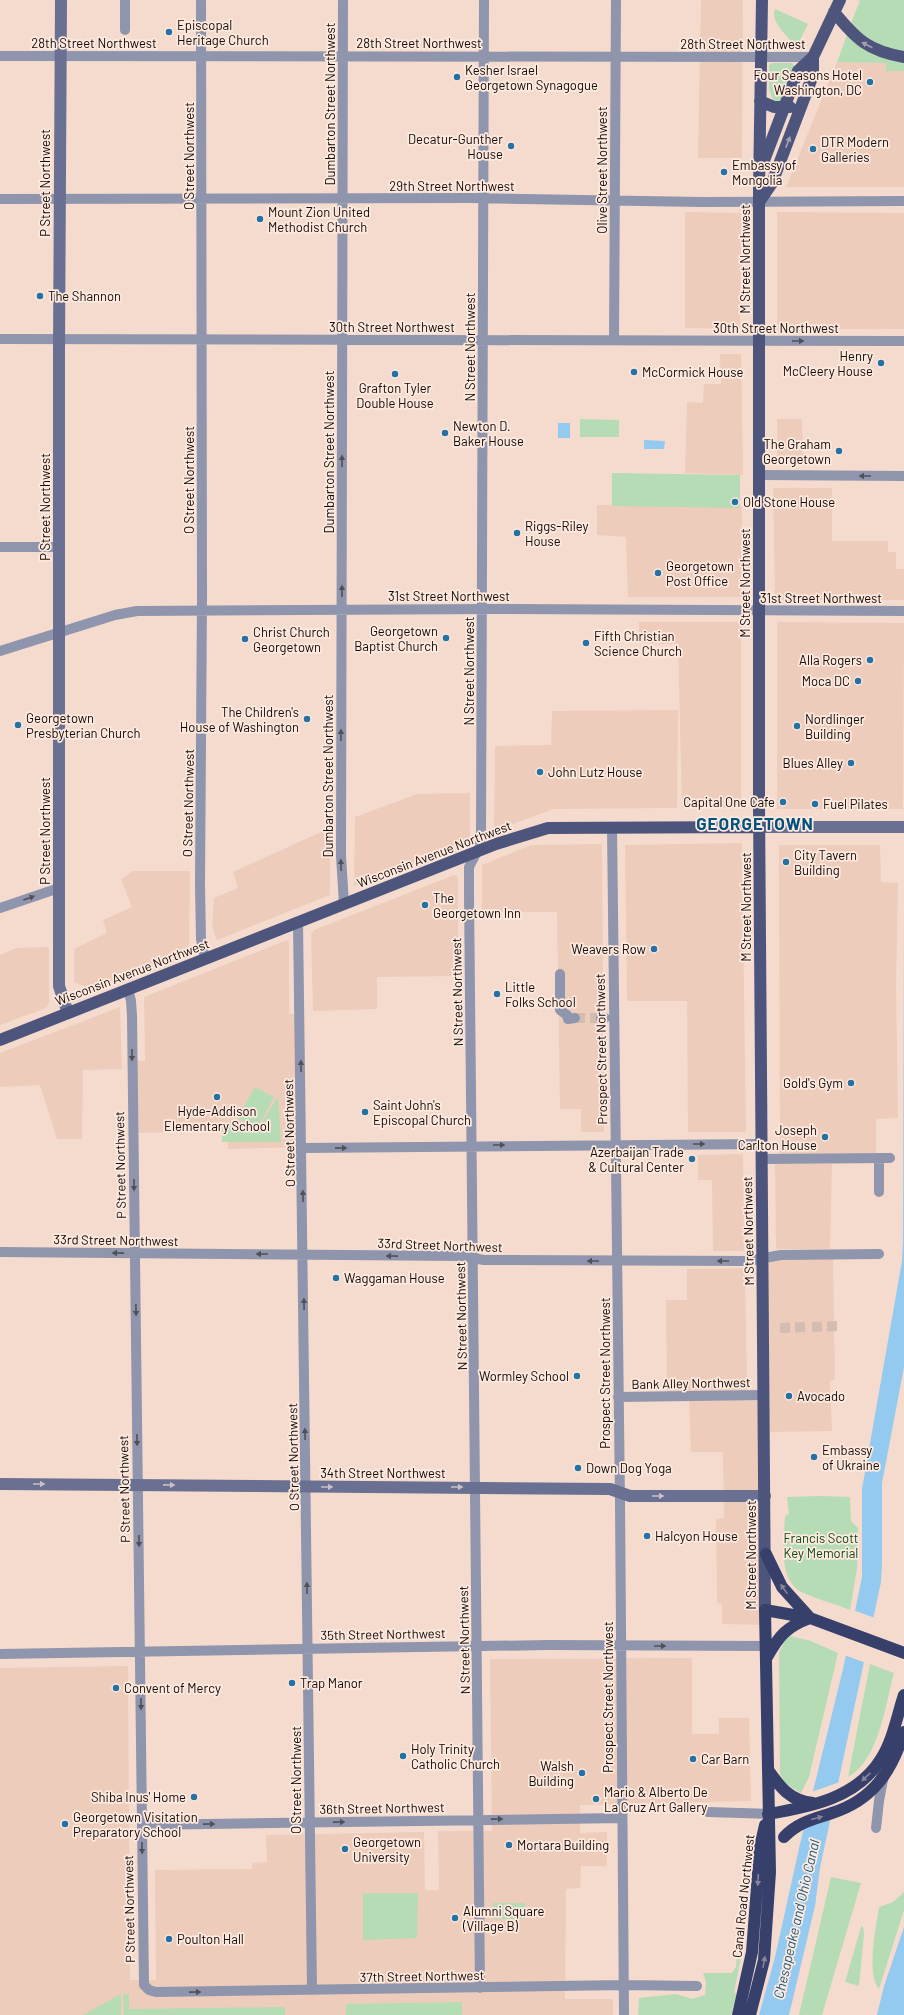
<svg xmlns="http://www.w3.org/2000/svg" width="904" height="2015" font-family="Barlow,sans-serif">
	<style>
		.built { fill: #edccbb }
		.green { fill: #b6dcb6 }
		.water { fill: #94caef }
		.pier { fill: #f5dbce }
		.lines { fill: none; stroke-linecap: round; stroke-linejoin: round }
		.street-tunnel { stroke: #d3bcb0; stroke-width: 10; stroke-dasharray: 10 5; stroke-linecap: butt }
		.street { stroke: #8f95ac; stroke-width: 10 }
		.secondary { stroke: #697091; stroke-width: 12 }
		.primary { stroke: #4e557d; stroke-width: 12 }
		.highway { stroke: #373f6b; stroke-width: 12 }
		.highway-bridge { stroke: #373f6b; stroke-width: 12 }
		.oneway { fill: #a69fae }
		.oneway2 { fill: #505059 }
		.oneway3 { fill: #cabfc4 }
		.oneway4 { fill: #878399 }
		.poi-dot { fill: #2471a3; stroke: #fee9df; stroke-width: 1.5 }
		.labels { text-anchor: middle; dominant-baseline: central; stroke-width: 3.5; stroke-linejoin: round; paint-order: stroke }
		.poi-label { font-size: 13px; fill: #120a06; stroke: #fee9df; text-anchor: start }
		.street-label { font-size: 13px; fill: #120a06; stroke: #fee9df }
		.park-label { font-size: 13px; fill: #0a4b13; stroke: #fee9df }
		.water-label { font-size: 14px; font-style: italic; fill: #19577b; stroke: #fee9df }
		.district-label { font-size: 17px; font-weight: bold; letter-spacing: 1px; fill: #00517d; stroke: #fee9df }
	</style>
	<rect width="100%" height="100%" fill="#f5dbce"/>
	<path class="built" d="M701,0H743L742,158H698Z
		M837,62L886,63L904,71V187H786Z
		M685,212L741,213L740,329L685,328Z
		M777,212L904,213V329H777Z
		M720,354H741L743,475L685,473L687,402L703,403L704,384H721Z
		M777,419H802L803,463H777Z
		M773,488H832V541H888V552H896V569H904V600H775Z
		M597,505L742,507L741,597H628L626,537L597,535Z
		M639,622H741V801L737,808H682L678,644L639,643Z
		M777,622L904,623L903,809H777Z
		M678,710L677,808L554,809L494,831L495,746L551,745L552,711Z
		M470,793V840L354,886L355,817L417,794Z
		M330,828V895L217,940L212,927L214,898L238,888L233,872Z
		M742,843L746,1132H688L687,1001H627L625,845Z
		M602,844L604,1132H581V1109H560L557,912H482V865L531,845Z
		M779,845H880L881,882L898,883L896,984L898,1118L876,1119V1155L780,1154Z
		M133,871H190L189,951L91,989L74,982V949L107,933L103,920L132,907L121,879Z
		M454,875L458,877V976L377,977V1009L313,1011L311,935L314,930Z
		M287,940L289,942V1014H301L302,1147L228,1149L227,1131L133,1133L132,1061H145L144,997Z
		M49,947V1003L46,1008L0,1025V955L16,948Z
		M120,1007L122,1069L83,1070L82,1139H57L40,1085L0,1087V1053Z
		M743,1154L744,1251H713L712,1180H698V1155Z
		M775,1164H832L830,1249H776Z
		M833,1255L835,1380L830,1381L832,1431L765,1432V1625L722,1624V1604L717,1603L716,1519L724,1518L723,1452H691L689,1397L764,1395L762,1258Z
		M745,1268L747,1391L667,1392L666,1300H687V1269Z
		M692,1658V1734H719V1718H749L751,1801L580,1805V1833L607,1832V1866H581L580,1888L566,1889L565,1999H613V2015H0V1668L128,1666L130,1980H156L155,1870L252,1869V1863L267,1862L266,1835L424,1832L425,1890H439L438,1831H492L490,1659Z"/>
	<path class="green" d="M857,0H904V71H886V63L837,62C845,42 851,21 860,1Z
		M775,9L808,24L799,42H792C785,34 770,20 775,9Z
		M772,63H792L795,67L781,102L773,100L769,89V65Z
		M580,419L619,420V437H580Z
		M612,473L740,475V508L612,506Z
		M255,1087L274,1097L257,1129L237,1118Z
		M278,1096L281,1142H222V1124L238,1120L257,1131Z
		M821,1496L850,1497L851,1521L858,1528L857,1569L850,1610C838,1605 807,1596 798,1590C778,1575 784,1537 785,1516L789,1514L787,1497Z
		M790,1636L811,1641L838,1653L809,1777L801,1793L786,1784L780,1774L779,1653L785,1640Z
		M870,1664L894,1673C885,1706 879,1760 848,1777Z
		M831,1877L861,1883L822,2015H799Z
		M904,1892V1910L879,1989C866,1974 876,1927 879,1907L893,1902Z
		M363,1893H418L417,1938L363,1940Z
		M493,1903H525V1919H493Z
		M863,1926L864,1934L859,1986L845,1982L861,1927Z
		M738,1945L743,1946L734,1993H737L731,2015H638L639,1998L676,1994L692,1999L705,1995L706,1982L703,1973H732L736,1967Z
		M123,1994H129V2009L285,2007V2015H124Z
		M119,1995H121V2015H83Z
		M462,2002V2015H346V2004Z"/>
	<path class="water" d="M558,423H570V438H558Z
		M644,440L665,441L664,449H644Z
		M904,911V1367L882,1483V1563L881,1582L820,1868L815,1906L789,2015H759L775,1957L800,1844L843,1669L862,1577V1489L902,1261L903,1241Z
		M904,1927V2015H877L884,1986Z"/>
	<path class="pier" d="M853,1610L875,1618L866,1663L844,1655Z
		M840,1782L832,1819L812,1824L801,1830L811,1792Z"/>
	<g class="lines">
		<path class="street-tunnel" d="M575,1018H601
			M812,1327L838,1326
			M780,1328L808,1327"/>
		<path class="street" d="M201,0L202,597L200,885L201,939L205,959
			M343,0L341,856L344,904
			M125,30V0
			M0,56L813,57
			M0,199L470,198L702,202L904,201
			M0,339L904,341
			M614,340L616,0
			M759,475L904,476
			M0,547H58
			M0,651L115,615L137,611L493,609L904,611
			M612,827L620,1502L624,2015
			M0,908L59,888
			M298,922L312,1990
			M560,974V1010L567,1015L568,1019L575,1018
			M128,989L131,1001L132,1016L144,1985L149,1990L156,1992L624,1985L697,1986
			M601,1018H605
			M302,1148L761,1144
			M879,1158V1192
			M761,1159L890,1158
			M0,1252L462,1256L484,1260L748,1261L781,1255L879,1254
			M618,1397L764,1395
			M0,1654L548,1645L766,1646
			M708,1812L768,1814
			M142,1825L622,1818
			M876,1828L879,1801L884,1774
			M480,1988L469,894V867L479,848L481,838L484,0"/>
		<path class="secondary" d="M61,0L59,349V986L68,1013
			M759,827H904
			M0,1484L610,1489L630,1496H765"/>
		<path class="primary" d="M762,0L759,189V806L765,1610
			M834,12C856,39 868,51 904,57
			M760,101L774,107H790
			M763,163L798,71L813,57L840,0
			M759,202L772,183L813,75V57
			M0,1040L496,844L548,828L759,827"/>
		<path class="highway" d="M766,1554L782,1587L810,1618
			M767,1657C779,1636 786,1627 810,1618
			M768,1770C780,1787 790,1801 813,1803
			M768,1814C810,1807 857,1798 881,1759C893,1740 897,1716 904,1695
			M738,2015L752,1952L760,1847L765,1825
			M750,2015L764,1960L770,1872L765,1610L810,1618L904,1653"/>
		<path class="highway-bridge" d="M784,1837C798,1822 814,1819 832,1813C873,1800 892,1771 904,1732"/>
	</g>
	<defs><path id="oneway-solid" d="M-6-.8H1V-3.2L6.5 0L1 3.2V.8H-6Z"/></defs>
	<g class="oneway">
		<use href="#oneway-solid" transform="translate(867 45) rotate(-152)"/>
		<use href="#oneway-solid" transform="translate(788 142) rotate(-69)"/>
	</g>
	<g class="oneway2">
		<use href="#oneway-solid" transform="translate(798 341)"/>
		<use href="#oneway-solid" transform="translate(342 461) rotate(-90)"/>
		<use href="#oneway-solid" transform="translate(865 476) rotate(180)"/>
		<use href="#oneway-solid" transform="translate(342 591) rotate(-90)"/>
		<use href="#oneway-solid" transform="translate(341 735) rotate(-90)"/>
		<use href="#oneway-solid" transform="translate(341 865) rotate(-92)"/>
		<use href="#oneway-solid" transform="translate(29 898) rotate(-20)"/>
		<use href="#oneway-solid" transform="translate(132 1055) rotate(90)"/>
		<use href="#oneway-solid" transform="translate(301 1066) rotate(-91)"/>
		<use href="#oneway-solid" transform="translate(699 1144)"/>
		<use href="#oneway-solid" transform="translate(499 1145)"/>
		<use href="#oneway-solid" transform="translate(341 1148) rotate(-1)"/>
		<use href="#oneway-solid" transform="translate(134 1185) rotate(90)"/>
		<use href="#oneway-solid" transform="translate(303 1196) rotate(-91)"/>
		<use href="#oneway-solid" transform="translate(118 1253) rotate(-179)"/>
		<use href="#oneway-solid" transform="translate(262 1254) rotate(-180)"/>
		<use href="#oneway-solid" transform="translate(392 1256) rotate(-179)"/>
		<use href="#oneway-solid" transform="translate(593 1261) rotate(-180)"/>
		<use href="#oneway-solid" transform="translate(723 1261) rotate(180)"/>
		<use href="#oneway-solid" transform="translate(304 1304) rotate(-91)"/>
		<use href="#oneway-solid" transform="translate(136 1310) rotate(89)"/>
		<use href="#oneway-solid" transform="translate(305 1434) rotate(-91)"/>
		<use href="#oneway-solid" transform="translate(137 1440) rotate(89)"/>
		<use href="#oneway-solid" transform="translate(139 1541) rotate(89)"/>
		<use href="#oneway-solid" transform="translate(307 1588) rotate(-91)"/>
		<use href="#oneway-solid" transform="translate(660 1646)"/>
		<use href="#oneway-solid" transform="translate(141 1704) rotate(89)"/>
		<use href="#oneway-solid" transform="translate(497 1819) rotate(-1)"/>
		<use href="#oneway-solid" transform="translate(339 1822) rotate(-1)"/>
		<use href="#oneway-solid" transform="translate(209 1824) rotate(-1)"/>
		<use href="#oneway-solid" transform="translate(142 1848) rotate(89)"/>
		<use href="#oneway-solid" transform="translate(195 1992) rotate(-1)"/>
	</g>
	<g class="oneway3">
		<use href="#oneway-solid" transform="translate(39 1484)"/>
		<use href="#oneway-solid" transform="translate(169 1485) rotate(1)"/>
		<use href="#oneway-solid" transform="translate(327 1487)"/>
		<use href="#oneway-solid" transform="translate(457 1487)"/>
		<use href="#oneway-solid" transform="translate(658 1496)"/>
	</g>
	<g class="oneway4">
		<use href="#oneway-solid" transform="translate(784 1589) rotate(-125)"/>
		<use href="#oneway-solid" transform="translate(866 1777) rotate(137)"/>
		<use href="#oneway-solid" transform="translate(817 1818) rotate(-15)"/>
		<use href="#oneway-solid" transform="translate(758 1880) rotate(93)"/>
		<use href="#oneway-solid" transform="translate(764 1962) rotate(-80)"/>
	</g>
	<g class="poi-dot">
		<circle cx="169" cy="32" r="4"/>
		<circle cx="457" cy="77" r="4"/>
		<circle cx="870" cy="82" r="4"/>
		<circle cx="511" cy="146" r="4"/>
		<circle cx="813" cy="149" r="4"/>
		<circle cx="724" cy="172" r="4"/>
		<circle cx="260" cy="219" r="4"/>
		<circle cx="40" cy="296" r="4"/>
		<circle cx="881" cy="363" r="4"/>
		<circle cx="634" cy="372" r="4"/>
		<circle cx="395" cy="374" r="4"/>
		<circle cx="445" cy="433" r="4"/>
		<circle cx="839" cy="451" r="4"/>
		<circle cx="735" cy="502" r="4"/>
		<circle cx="517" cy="533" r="4"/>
		<circle cx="658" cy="573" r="4"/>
		<circle cx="446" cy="638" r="4"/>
		<circle cx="245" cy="639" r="4"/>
		<circle cx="586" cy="643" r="4"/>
		<circle cx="870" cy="660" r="4"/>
		<circle cx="858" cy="681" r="4"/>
		<circle cx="307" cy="719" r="4"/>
		<circle cx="18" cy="725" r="4"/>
		<circle cx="797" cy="726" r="4"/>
		<circle cx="851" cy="763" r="4"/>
		<circle cx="540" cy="772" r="4"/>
		<circle cx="783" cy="802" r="4"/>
		<circle cx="815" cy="804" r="4"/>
		<circle cx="786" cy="862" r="4"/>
		<circle cx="425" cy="905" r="4"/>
		<circle cx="654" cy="949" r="4"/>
		<circle cx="497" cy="994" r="4"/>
		<circle cx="851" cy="1083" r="4"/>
		<circle cx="217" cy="1097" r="4"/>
		<circle cx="365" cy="1112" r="4"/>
		<circle cx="825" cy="1137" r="4"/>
		<circle cx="692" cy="1159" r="4"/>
		<circle cx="336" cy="1278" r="4"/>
		<circle cx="577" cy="1376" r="4"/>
		<circle cx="789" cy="1396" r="4"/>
		<circle cx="814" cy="1457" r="4"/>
		<circle cx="578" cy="1468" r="4"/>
		<circle cx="647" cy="1536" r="4"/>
		<circle cx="292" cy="1683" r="4"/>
		<circle cx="116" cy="1688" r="4"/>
		<circle cx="403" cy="1756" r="4"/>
		<circle cx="693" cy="1759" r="4"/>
		<circle cx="582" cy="1773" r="4"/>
		<circle cx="194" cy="1797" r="4"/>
		<circle cx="596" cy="1799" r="4"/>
		<circle cx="65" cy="1824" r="4"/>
		<circle cx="509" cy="1845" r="4"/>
		<circle cx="345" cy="1849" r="4"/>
		<circle cx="455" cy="1918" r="4"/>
		<circle cx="169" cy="1939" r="4"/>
	</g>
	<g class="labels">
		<g class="poi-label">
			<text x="177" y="25">Episcopal<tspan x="177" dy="15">Heritage Church</tspan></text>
			<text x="465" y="70">Kesher Israel<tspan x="465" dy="15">Georgetown Synagogue</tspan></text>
			<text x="862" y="75" text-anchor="end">Four Seasons Hotel<tspan x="862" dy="15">Washington, DC</tspan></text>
			<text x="503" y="139" text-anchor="end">Decatur-Gunther<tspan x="503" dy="15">House</tspan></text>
			<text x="821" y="142">DTR Modern<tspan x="821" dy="15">Galleries</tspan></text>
			<text x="732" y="165">Embassy of<tspan x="732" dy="15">Mongolia</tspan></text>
			<text x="268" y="212">Mount Zion United<tspan x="268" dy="15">Methodist Church</tspan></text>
			<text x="48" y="296">The Shannon</text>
			<text x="873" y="356" text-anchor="end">Henry<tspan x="873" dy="15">McCleery House</tspan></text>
			<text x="642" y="372">McCormick House</text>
			<text x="395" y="388" text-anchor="middle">Grafton Tyler<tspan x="395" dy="15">Double House</tspan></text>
			<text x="453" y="426">Newton D.<tspan x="453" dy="15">Baker House</tspan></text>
			<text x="831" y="444" text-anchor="end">The Graham<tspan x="831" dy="15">Georgetown</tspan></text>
			<text x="743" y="502">Old Stone House</text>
			<text x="525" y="526">Riggs-Riley<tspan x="525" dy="15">House</tspan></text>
			<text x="666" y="566">Georgetown<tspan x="666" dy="15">Post Office</tspan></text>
			<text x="438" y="631" text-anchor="end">Georgetown<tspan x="438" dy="15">Baptist Church</tspan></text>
			<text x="253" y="632">Christ Church<tspan x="253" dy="15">Georgetown</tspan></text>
			<text x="594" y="636">Fifth Christian<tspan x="594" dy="15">Science Church</tspan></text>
			<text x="862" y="660" text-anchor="end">Alla Rogers</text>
			<text x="850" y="681" text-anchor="end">Moca DC</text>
			<text x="299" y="712" text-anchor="end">The Children's<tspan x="299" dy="15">House of Washington</tspan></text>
			<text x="26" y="718">Georgetown<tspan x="26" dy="15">Presbyterian Church</tspan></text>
			<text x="805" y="719">Nordlinger<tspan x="805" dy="15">Building</tspan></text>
			<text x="843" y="763" text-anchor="end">Blues Alley</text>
			<text x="548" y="772">John Lutz House</text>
			<text x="775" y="802" text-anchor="end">Capital One Cafe</text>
			<text x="823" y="804">Fuel Pilates</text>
			<text x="794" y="855">City Tavern<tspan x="794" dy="15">Building</tspan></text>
			<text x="433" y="898">The<tspan x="433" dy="15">Georgetown Inn</tspan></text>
			<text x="646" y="949" text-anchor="end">Weavers Row</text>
			<text x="505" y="987">Little<tspan x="505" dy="15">Folks School</tspan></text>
			<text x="843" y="1083" text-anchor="end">Gold's Gym</text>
			<text x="373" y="1105">Saint John's<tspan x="373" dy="15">Episcopal Church</tspan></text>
			<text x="217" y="1111" text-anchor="middle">Hyde-Addison<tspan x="217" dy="15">Elementary School</tspan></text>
			<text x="817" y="1130" text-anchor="end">Joseph<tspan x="817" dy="15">Carlton House</tspan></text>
			<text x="684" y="1152" text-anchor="end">Azerbaijan Trade<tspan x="684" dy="15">&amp; Cultural Center</tspan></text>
			<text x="344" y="1278">Waggaman House</text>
			<text x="569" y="1376" text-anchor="end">Wormley School</text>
			<text x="797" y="1396">Avocado</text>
			<text x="822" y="1450">Embassy<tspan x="822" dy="15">of Ukraine</tspan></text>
			<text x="586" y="1468">Down Dog Yoga</text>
			<text x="655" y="1536">Halcyon House</text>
			<text x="300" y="1683">Trap Manor</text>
			<text x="124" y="1688">Convent of Mercy</text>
			<text x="411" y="1749">Holy Trinity<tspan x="411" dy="15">Catholic Church</tspan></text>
			<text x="701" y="1759">Car Barn</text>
			<text x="574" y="1766" text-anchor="end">Walsh<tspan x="574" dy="15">Building</tspan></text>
			<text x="604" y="1792">Mario &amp; Alberto De<tspan x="604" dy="15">La Cruz Art Gallery</tspan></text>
			<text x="186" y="1797" text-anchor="end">Shiba Inus' Home</text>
			<text x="73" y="1817">Georgetown Visitation<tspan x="73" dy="15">Preparatory School</tspan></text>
			<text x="353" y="1842">Georgetown<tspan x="353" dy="15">University</tspan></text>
			<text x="517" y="1845">Mortara Building</text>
			<text x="463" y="1911">Alumni Square<tspan x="463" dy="15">(Village B)</tspan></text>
			<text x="177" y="1939">Poulton Hall</text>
		</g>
		<g class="street-label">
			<text x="94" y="43">28th Street Northwest</text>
			<text x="419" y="43">28th Street Northwest</text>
			<text x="743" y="44">28th Street Northwest</text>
			<text transform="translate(330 104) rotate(-90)">Dumbarton Street Northwest</text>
			<text transform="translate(189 156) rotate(-90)">O Street Northwest</text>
			<text transform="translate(602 170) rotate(-90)">Olive Street Northwest</text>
			<text transform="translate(45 183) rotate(-90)">P Street Northwest</text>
			<text x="452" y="186">29th Street Northwest</text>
			<text transform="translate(745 259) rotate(-90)">M Street Northwest</text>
			<text x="392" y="327">30th Street Northwest</text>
			<text x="776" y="328">30th Street Northwest</text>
			<text transform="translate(470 347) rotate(-90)">N Street Northwest</text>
			<text transform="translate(329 452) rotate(-90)">Dumbarton Street Northwest</text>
			<text transform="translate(189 480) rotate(-90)">O Street Northwest</text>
			<text transform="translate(45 507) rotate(-90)">P Street Northwest</text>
			<text transform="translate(745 583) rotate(-90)">M Street Northwest</text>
			<text x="449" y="596">31st Street Northwest</text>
			<text x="821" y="598">31st Street Northwest</text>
			<text transform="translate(469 671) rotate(-90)">N Street Northwest</text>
			<text transform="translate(328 776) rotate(-90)">Dumbarton Street Northwest</text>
			<text transform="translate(188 803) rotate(-89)">O Street Northwest</text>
			<text transform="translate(45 831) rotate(-90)">P Street Northwest</text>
			<text transform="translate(434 854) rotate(-21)">Wisconsin Avenue Northwest</text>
			<text transform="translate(746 907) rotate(-90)">M Street Northwest</text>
			<text transform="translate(132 972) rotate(-21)">Wisconsin Avenue Northwest</text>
			<text transform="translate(457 992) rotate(-91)">N Street Northwest</text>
			<text transform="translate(601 1049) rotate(-91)">Prospect Street Northwest</text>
			<text transform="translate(289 1133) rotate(-91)">O Street Northwest</text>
			<text transform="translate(120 1165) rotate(-91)">P Street Northwest</text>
			<text transform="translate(748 1231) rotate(-91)">M Street Northwest</text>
			<text transform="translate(116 1240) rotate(1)">33rd Street Northwest</text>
			<text transform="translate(440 1245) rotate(2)">33rd Street Northwest</text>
			<text transform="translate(461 1316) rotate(-91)">N Street Northwest</text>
			<text transform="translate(605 1373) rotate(-90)">Prospect Street Northwest</text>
			<text transform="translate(691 1383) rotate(-1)">Bank Alley Northwest</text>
			<text transform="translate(293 1457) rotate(-91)">O Street Northwest</text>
			<text x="383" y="1473">34th Street Northwest</text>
			<text transform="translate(124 1489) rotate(-91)">P Street Northwest</text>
			<text transform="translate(751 1555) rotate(-90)">M Street Northwest</text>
			<text transform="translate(383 1634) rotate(-1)">35th Street Northwest</text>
			<text transform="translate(464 1640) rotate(-91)">N Street Northwest</text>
			<text transform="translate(608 1697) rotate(-90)">Prospect Street Northwest</text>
			<text transform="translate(296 1780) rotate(-90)">O Street Northwest</text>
			<text transform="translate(382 1808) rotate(-1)">36th Street Northwest</text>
			<text transform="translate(743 1896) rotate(-84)">Canal Road Northwest</text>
			<text transform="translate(129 1909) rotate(-91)">P Street Northwest</text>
			<text transform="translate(422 1976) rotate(-1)">37th Street Northwest</text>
		</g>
		<g class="park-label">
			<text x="821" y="1538">Francis Scott<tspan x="821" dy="15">Key Memorial</tspan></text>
		</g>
		<g class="water-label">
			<text transform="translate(796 1919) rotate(-77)">Chesapeake and Ohio Canal</text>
		</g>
		<g class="district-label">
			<text x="755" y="823">GEORGETOWN</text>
		</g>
	</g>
</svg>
